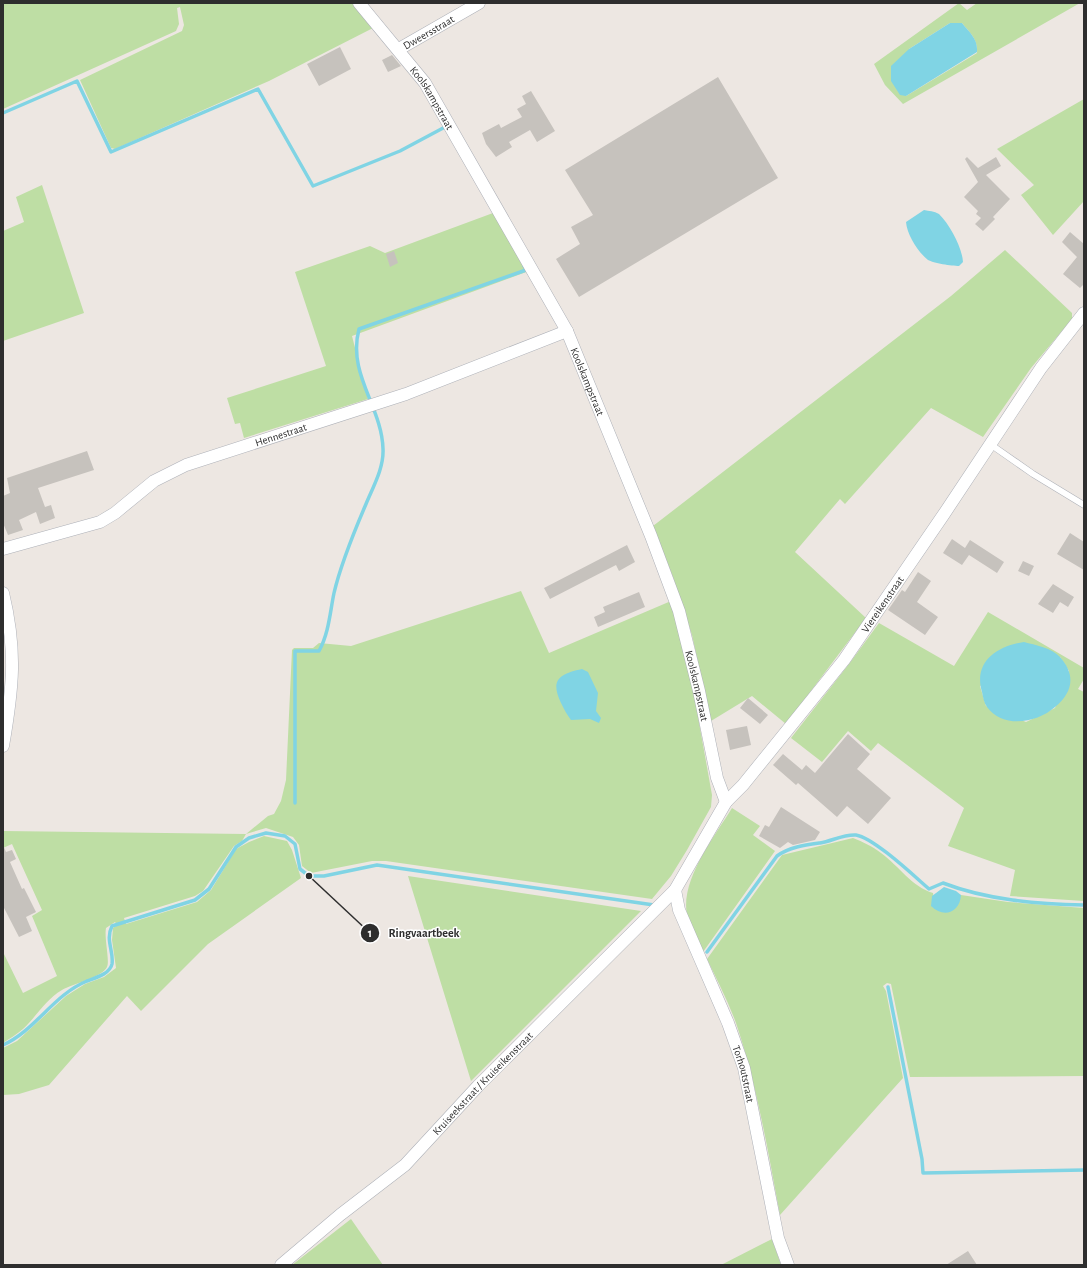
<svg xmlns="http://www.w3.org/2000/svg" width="1087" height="1268" font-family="'Alegreya Sans',sans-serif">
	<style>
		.green { fill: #bedea4; fill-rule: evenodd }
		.water { fill: #80d4e4 }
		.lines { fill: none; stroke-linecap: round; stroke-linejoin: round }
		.stream { stroke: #80d4e4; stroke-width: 3.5 }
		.building { fill: #c6c2bd }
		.lane-casing { stroke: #aeb1b8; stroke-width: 7 }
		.street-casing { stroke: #aeb1b8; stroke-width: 13 }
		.lane { stroke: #fff; stroke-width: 6 }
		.street { stroke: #fff; stroke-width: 12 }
		.labels { text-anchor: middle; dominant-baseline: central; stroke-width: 3; stroke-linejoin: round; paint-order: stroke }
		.street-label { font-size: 11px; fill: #2e2e2e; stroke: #fff }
		.leader { fill: none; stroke: #2e2e2e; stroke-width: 1.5 }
		.callout-dot { fill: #2e2e2e; stroke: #fff; stroke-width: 1.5 }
		.mark-label { font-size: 12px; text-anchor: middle; font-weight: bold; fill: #fff }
		.callout-label { font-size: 12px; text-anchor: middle; font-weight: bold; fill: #2e2e2e; stroke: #fff; stroke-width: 3; stroke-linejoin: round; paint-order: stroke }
	</style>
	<rect width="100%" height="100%" fill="#ede7e2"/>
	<path class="green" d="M3,3H355L375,27L269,81L115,149L111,148L80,80L182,31L184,25L180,7L177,8L179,24L176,31L3,109Z
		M959,3L967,10L977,3H1080L903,104L885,85L874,64ZM950,23H962C970,33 978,39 977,53L906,96L909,49Z
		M1084,99V201L1053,235L1021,195L1034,185L997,149Z
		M42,185L84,313L3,341V231L24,222L16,197Z
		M493,213L529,271L352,336L368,399L244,438L240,423L235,424L227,398L326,366L295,272L370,246L385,253Z
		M1005,250L1072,313V319L1031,368L983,437L931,408L845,504L840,499L795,552L866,618L786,724L752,696L711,721L692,635L673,577L653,526L951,296Z
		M521,591L549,653L671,601L693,689L712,795L711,807L687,850L671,876L652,899L386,861H372L311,873L302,866L299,845L293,837L266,828L246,834L242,841L234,846L203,891L195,896L124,918L126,924L197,902L211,890L236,849L249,842L264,836L287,841L292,850L301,878L208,944L141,1011L127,996L49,1085L19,1094L3,1095V1048L17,1041L66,996L85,984L104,977L116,968L112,940L113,928L117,925L115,922L106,928C104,938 110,961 107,967C103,977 72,984 62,990C45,1000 36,1017 23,1029C17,1034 9,1039 3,1043V952L23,993L57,976L32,916L42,910L12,844L3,848V831L246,834L268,816L274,814L281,801L286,780L292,650L294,648H313L319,643L351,646Z
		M988,612L1084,668V679L1078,689L1084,692V901L1010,896L1015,870L948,846L964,808L878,743L871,751L848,731L822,762L791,738L849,664L879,623L954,666ZM1060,657L1069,671L1055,708L1026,722L986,706L980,686Z
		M732,808L760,826L753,835L775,851L703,952C698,940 690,927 687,915C680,880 715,836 732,808Z
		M853,838C863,842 872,846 881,853C899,866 912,887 933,893L934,901L961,895L1008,902L1084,908V1076L910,1077L891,984L887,983L883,986L886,991L903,1078L780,1215C768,1151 757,1085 736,1023C728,1001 717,980 707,959L782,855Z
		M408,876L641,911L471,1081Z
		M351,1219L383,1265H292Z
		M772,1239L781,1265H721Z"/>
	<path class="water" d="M950,23H962C970,33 978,39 977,52L906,96L900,95L891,81V66L909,49Z
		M924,210C929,211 934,211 939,214C950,225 962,247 963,262L959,266C952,266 933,263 928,260C918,252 907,235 906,222Z
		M1024,642C1035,645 1052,648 1060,657C1076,675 1073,692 1055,707C1037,723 1003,729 987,707C984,703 983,697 982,692C973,662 997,646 1024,642Z
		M582,669L588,672L598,693L596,711L601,718L599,723L590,719L571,720C567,715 564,709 561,703C550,680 559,674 582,669Z
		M944,887L956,891L961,895C960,912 944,919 931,906L932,896Z"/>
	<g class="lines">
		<path class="stream" d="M3,113L77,81L111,152L258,89L313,186L400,151L445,127L446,128
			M295,803V651H319C329,633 330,612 334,593C341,563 354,532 366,504C373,487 384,468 383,449C382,407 347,374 359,329L526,270L524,266
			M707,952L777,856C789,847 805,845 820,843C832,841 844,834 856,835C874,838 914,876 929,889L943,883C987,900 1037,904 1084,905
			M888,987L922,1159L923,1173L1084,1170
			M3,1045C36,1030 53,995 87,981C95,978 110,974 112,964C114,951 105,940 112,926L195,900L209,889L236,847L249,838L266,833L285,836L295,844L300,869L309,876H324L377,865L654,905"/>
	</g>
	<path class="building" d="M340,47L351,69L319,86L307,64Z
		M392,55L401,66L388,72L382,60Z
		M718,77L778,178L579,297L556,259L580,244L571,227L593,215L565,170Z
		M531,91L555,131L537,142L530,130L509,142L512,147L496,157L486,144L482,133L499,124L501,128L522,117L517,109L526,104L522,96Z
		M967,157L978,168L996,157L1001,166L986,175L1010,199L993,217L995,219L983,231L975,224L981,218L976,214L978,211L964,197L978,182L965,159Z
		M1070,232L1084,244V284L1080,288L1063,274L1077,257L1062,242Z
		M394,251L398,263L390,267L386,254Z
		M87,451L94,470L38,488L45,507L51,505L55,518L40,524L36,512L19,520L23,530L8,535L3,523V496L10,493L7,478Z
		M1070,533L1084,542V570L1057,554Z
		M952,539L965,548L970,540L1004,562L997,573L969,555L962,565L943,553Z
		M627,545L635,562L619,571L616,565L550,599L544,588Z
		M1023,561L1034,566L1029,576L1018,571Z
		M918,572L931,581L917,602L938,617L925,635L888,610L902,590L905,592Z
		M1053,584L1074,597L1068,607L1060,602L1053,613L1038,604Z
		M639,592L645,607L598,627L594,617L605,612L603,607Z
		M748,698L768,715L760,724L740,708Z
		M747,726L751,745L730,750L726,730Z
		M848,734L870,754L857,769L891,798L868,824L847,806L837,817L798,783L796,785L773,765L783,754L802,770L806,765L815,773Z
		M781,807L820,832L815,840L793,845L788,842L780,848L759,836L765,825L769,827Z
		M3,845L6,852L12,850L16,859L10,862L22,889L24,888L36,912L26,917L32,931L19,937L3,906Z
		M968,1251L977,1265H946Z"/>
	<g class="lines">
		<defs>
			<path id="lane" d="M990,444L1033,474L1084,505"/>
			<g id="street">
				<path id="s1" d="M359,3L425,83L567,331L651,536L679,611L699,691L717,778L726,802"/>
				<path id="s2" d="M399,49L479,3"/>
				<path id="s3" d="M3,549L100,522L115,513L154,481L186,465L406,394L567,331"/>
				<path d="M3,593C17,651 13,688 3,746"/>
				<path id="s4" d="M675,890L679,910L728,1023L744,1068L778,1238L788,1265"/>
				<path id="s5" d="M281,1265L340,1215L405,1165L478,1086L675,890L726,802L743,785L844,660L944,514L1041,368L1084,313"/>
			</g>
		</defs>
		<use href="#lane" class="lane-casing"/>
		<use href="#street" class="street-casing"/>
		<use href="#lane" class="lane"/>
		<use href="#street" class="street"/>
	</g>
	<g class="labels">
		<g class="street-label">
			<text stroke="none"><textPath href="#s2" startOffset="34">Dweersstraat</textPath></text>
			<text stroke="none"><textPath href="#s1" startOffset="120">Koolskampstraat</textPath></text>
			<text stroke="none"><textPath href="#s1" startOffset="444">Koolskampstraat</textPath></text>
			<text stroke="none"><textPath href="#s3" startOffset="304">Hennestraat</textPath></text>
			<text stroke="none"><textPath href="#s5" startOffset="899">Viereikenstraat</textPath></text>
			<text stroke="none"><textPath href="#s1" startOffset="768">Koolskampstraat</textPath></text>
			<text stroke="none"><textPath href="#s4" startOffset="197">Torhoutstraat</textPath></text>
			<text stroke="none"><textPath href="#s5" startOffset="272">Kruiseekstraat / Kruiseikenstraat</textPath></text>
		</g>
	</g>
	<path class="leader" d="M309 876L370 933"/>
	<g class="callout-dot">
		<circle cx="309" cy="876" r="4"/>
		<circle cx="370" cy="933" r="10"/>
	</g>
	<g class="mark-label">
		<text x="370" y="937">1</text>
	</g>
	<g class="callout-label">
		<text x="424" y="937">Ringvaartbeek</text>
	</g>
	<rect width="1087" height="1268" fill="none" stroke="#2e2e2e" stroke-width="8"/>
</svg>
